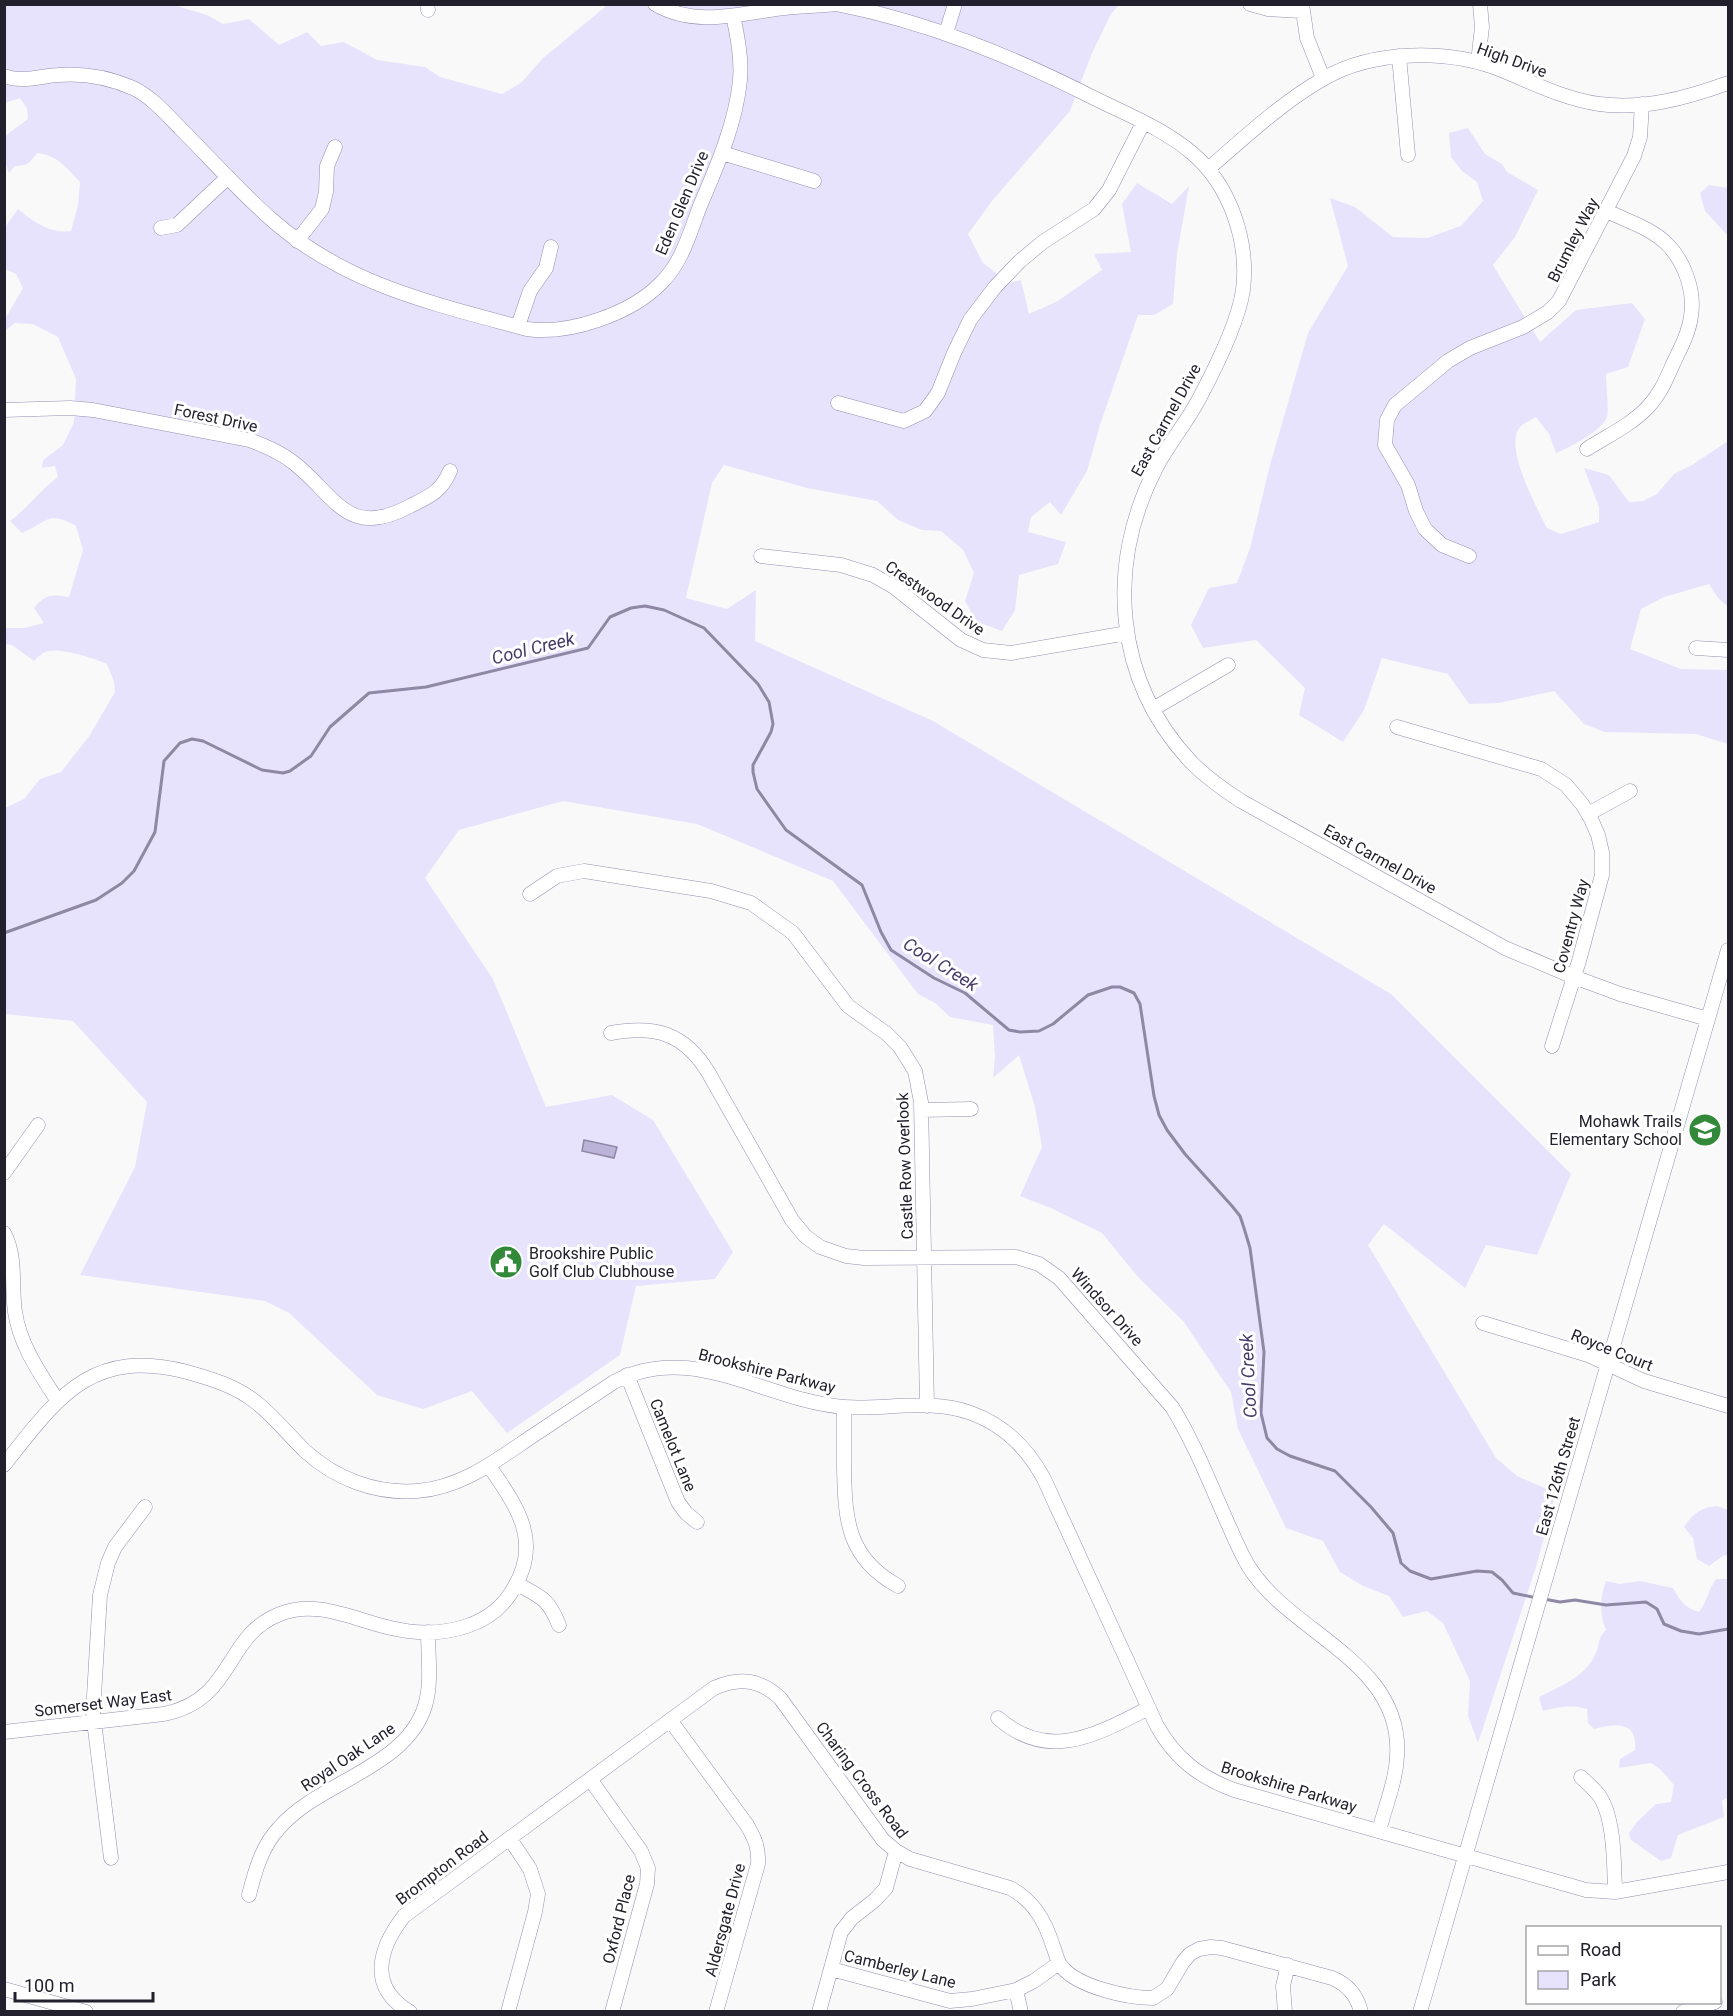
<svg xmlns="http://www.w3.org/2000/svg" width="1733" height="2016" font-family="Roboto,sans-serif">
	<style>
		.green { fill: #e8e3fc }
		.water { fill: #bcb4d8; stroke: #8e88a5; stroke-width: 1.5 }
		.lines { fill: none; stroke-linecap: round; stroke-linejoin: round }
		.stream { stroke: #8e88a5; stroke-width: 3 }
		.minor-casing { stroke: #968fb0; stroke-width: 15 }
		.minor { stroke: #fff; stroke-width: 14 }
		.labels { text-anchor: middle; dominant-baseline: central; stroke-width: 6; stroke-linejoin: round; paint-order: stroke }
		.street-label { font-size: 16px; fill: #23202d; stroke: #fff }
		.poi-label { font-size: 16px; fill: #23202d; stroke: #fff; text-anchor: end }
		.water-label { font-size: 18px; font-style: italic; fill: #463969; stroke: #fff }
	</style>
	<rect width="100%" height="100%" fill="#f9f9f9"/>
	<path class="green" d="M5,5H174L207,15L223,24L249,19L279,45L307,32L321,46L344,42L377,60L425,67L440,77L502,94L522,82L542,59L605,7L604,5H1119L1111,14L1092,53L1070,111L992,201L968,234L983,263L1009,283L1021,280L1029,314L1058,301L1102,270L1094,254L1131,252L1122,204L1137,183L1172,204L1189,186L1177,254L1173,304L1154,315H1138L1100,425L1087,471L1061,515L1050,502L1031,517L1028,532L1066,542L1058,564L1019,575L1015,610L1002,631L977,622L965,601L974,573L963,550L941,531L922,530L898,520L877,501L807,488L724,465L712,483L686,598L727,609L756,590L755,641L933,721L1391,994L1571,1174L1537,1255L1486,1245L1465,1288L1384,1224L1368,1245L1496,1458L1517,1476L1556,1493L1536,1567L1478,1743L1468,1716L1470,1681L1443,1623L1427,1611L1403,1617L1389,1596L1363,1586L1340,1572L1323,1541L1286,1528L1238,1429L1231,1392L1184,1322L1138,1277L1102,1233L1053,1209L1020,1196L1042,1147L1035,1107L1019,1055L993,1078L995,1057L993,1025L950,1017L935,1003L918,994L833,881L697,824L563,801L459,830L425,878L493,979L546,1107L612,1095L653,1120L733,1252L715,1279L636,1286L620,1355L507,1433L472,1391L423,1409L377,1395L289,1313L265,1301L80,1275L135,1167L147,1102L73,1021L5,1014V808L24,799L40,779L61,772L90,735L115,692L114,682L107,664C93,658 60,647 45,652C41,654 37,658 34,661L12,645L5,644V628H24L44,623L34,608C45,594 52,594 69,597L83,550L76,526C48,510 47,522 22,533L10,521C29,507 39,491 58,477L55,466L42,468L43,460L63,445L74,422L76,379L58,337L33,324L15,323L5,331V319L23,288L16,274L5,269V227L18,209C34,222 50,234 71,231L78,205L80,182C67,168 57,155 37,153C30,163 27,166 15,166L9,173L5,162V136L28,119L27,108L20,98L5,103Z
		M1468,128L1485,154L1502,164L1507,172L1538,190L1515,237L1493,265L1540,342L1576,310L1632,303L1645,319L1628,367L1606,374C1606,383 1609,410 1607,417C1602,431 1569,448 1556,453L1549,434L1536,417C1531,420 1524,423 1520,427C1503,446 1537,508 1547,528L1561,534L1599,522V507L1584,468L1609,475L1629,502L1643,501L1657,494L1674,474L1692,465L1728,441V607L1718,598L1709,584L1664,597L1641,609L1630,649L1681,669L1728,670V744L1696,734L1605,732L1584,724L1554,691L1499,703L1469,704L1448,674L1382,658L1364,710L1343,742L1299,715L1305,688L1256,640L1203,648L1191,625L1209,588L1237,583L1250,548L1270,465L1308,333L1348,266L1330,198L1355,207L1393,237L1427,238L1461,226L1483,201L1477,182L1462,171L1451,157L1449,133Z
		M1709,185L1728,188V236L1705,211L1700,193Z
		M1717,1506L1728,1510V1556L1724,1555L1709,1566L1697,1559L1693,1538L1684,1527C1692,1514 1702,1507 1717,1506Z
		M1716,1579H1727L1728,1587V1797L1722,1801L1724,1817L1678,1835L1671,1858L1661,1861L1631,1840L1629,1833L1637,1822L1656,1804L1671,1802L1674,1785L1661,1770L1651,1763L1619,1768L1620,1759L1635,1750C1638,1720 1614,1724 1594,1729L1588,1723L1587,1709C1572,1704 1558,1707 1543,1711L1539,1697C1560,1686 1585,1677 1595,1655C1600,1645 1597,1638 1606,1630C1599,1614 1600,1597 1606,1581L1620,1584L1640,1581L1673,1588C1680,1601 1685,1608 1699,1612C1707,1602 1708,1590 1716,1579Z"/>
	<path class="water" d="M584,1140L617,1147L614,1158L582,1151Z"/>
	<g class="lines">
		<path class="stream" d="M4,933L96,900L122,883L134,871L155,832L164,761L180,743L192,739L203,741L262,770L283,773L290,771L311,756L330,727L369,693L426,687L588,648L610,617L631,608L645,606L664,610L704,628L758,684L769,702L773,724L771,732L753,765V772L757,789L786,830L862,885L881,932L891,950L934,978L965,993L1009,1030L1020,1032L1039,1031L1053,1024L1088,995L1112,987H1120L1134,993L1140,1004L1154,1096L1159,1115L1167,1130L1185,1154L1232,1206L1240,1216L1244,1228L1250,1248L1264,1352L1261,1413L1267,1438L1277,1449L1290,1456L1335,1471L1371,1507L1393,1533L1401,1563L1410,1571L1431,1579L1477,1571L1492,1572L1502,1580L1513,1593L1537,1598
			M1544,1599L1560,1602L1575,1600L1606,1605L1646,1602L1657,1609L1664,1624L1681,1631L1699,1634L1728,1629"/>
		<defs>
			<path id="minor" d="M427,4L428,10
				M655,4C696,28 741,13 784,8C801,6 819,6 836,4
				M836,4C928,22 1011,56 1094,98C1128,115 1164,129 1192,153C1230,185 1249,241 1243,290C1238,324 1215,369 1199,399C1187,422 1169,443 1157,466C1105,565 1114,681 1192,763C1207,778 1224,790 1241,801L1505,948L1574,977L1620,994L1708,1019
				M1250,4L1268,9L1302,11
				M1302,4L1307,38L1323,78
				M946,33L955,4
				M1399,56L1408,155
				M1478,62L1482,27L1480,4
				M4,76C23,83 40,76 58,75C83,73 110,78 133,88C152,97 167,115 181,129C211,159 239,191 271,219C345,285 435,304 527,329C569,335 631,314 661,283C682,263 690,232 700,206C717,166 736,123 740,80C742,58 738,37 733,16
				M722,153L814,181
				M1208,169C1244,138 1281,103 1323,79C1374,49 1450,49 1504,71C1535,84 1565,99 1599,104C1643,110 1687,98 1728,83
				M161,228L177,225L228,177
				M297,241L322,209L326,192L327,166L335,147
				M518,326L530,291L546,268L551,247
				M838,403L904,421L925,411L938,393L954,353L970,320L995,287L1020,261L1043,242L1094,209L1109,190L1143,123
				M4,410L70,408L93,410L249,440C266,446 280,452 294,463C336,496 347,540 410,506C430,496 441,492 450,471
				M1587,449C1607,436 1631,425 1648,407C1660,394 1666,380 1673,364C1680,349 1689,333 1691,316C1695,292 1685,262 1667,244C1651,228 1627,221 1607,211
				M761,556L841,565L873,575L894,587L961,640L983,650L1011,653L1127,633
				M1469,556L1442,545L1425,529L1416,511L1408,485L1385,445L1387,420L1395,405L1448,361L1470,348L1523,327L1548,312L1559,301L1634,156L1640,137L1642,104
				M1696,648L1728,650
				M1153,709L1228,665
				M1397,727L1541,769L1566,785L1582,804L1591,819L1598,835L1602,852V875L1579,961L1552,1046
				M1588,814L1630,791
				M530,894L557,876L584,871L711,891L751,903L793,933L848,1006L887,1034L900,1047L915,1071L921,1102L927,1406
				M611,1033C655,1025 684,1033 708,1072L792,1220L805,1236L820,1247L846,1256L864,1258L1016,1257L1039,1264L1059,1278L1172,1407C1195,1444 1211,1486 1229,1526C1235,1540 1241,1554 1249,1567C1292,1635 1403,1662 1397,1756C1396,1781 1385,1807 1379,1831
				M921,1110L971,1109
				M4,1173L38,1125
				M4,1233C17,1258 11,1285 15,1312C20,1345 39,1372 57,1400
				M1483,1323L1588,1355L1644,1381L1728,1406
				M627,1375L678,1502L686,1513L697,1522
				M844,1407C844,1427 844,1447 844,1467C845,1520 847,1558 898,1586
				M4,1465C57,1398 91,1347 187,1372C212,1379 236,1386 257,1403C274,1417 289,1435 305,1451C336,1479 375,1494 417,1491C462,1488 498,1459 534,1435C561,1417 587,1400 614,1382C693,1340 765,1401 844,1407C886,1410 930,1398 971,1413C1004,1425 1028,1449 1044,1479L1157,1726C1175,1758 1199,1777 1234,1790L1586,1890L1615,1892L1728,1872
				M517,1584C541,1597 548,1598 559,1625
				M998,1718C1049,1763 1097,1734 1149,1708
				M670,1720L747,1825C755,1839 759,1848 758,1864L716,2012
				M4,1732L164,1714C236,1699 223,1636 280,1614C317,1599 355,1620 391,1628C416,1634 443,1634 467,1626C488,1619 505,1605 515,1586C542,1539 515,1504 489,1466
				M1581,1777C1587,1783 1593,1788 1598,1794C1615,1816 1614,1865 1615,1892
				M590,1779L641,1851L648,1868L647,1884L612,2012
				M111,1858L93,1713L100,1595L108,1563L115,1547L145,1507
				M249,1895C255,1871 262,1846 279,1828C318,1782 406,1768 425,1706C432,1683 428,1656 428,1632
				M831,1969L950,2001L972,1999L1016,1990L1034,1981L1059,1963
				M4,1989L86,2012
				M1016,1990L1021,2012
				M410,2012C367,1987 379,1948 404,1916L714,1688C740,1677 759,1679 780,1698L883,1840L896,1851L910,1859L1010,1888C1034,1901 1045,1921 1053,1946C1056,1953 1057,1962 1062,1967C1078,1987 1128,1998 1153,1998L1167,1989L1183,1962L1190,1954L1199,1949L1211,1947L1222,1948L1332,1978C1347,1984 1357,1995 1361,2012
				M508,2012L535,1912L538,1894L530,1869L510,1839
				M819,2012L841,1932L852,1918L875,1900L886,1888L896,1851
				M1285,2012L1283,1986L1288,1965
				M1420,2012L1728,950
				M1683,2012L1715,2002"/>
		</defs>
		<use href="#minor" class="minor-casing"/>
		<use href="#minor" class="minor"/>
	</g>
	<defs>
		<symbol id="school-disc" viewBox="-11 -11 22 22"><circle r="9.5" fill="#318939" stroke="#fff"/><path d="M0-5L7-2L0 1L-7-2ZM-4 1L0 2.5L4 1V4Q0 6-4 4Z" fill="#fff"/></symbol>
		<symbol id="civic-disc" viewBox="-11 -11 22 22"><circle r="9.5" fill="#318939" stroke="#fff"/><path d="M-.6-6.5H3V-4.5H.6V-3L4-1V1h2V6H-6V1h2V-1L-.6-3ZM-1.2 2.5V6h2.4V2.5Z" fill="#fff"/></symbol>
	</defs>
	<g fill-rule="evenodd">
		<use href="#school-disc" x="1686" y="1111" width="38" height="38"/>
		<use href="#civic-disc" x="487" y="1243" width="38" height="38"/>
	</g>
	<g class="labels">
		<g class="street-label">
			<text transform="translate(1512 60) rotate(20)">High Drive</text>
			<text transform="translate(682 203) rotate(-67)">Eden Glen Drive</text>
			<text transform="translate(1573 240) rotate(-63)">Brumley Way</text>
			<text transform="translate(216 418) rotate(12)">Forest Drive</text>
			<text transform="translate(1166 420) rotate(-61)">East Carmel Drive</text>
			<text transform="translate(935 598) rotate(35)">Crestwood Drive</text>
			<text transform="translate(1380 859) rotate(29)">East Carmel Drive</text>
			<text transform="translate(1571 926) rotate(-75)">Coventry Way</text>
			<text transform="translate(905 1166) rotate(-92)">Castle Row Overlook</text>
			<text transform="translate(1107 1307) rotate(48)">Windsor Drive</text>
			<text transform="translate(1612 1350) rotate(22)">Royce Court</text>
			<text transform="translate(767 1371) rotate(14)">Brookshire Parkway</text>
			<text transform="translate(673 1445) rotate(68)">Camelot Lane</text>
			<text transform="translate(1558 1476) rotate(-74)">East 126th Street</text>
			<text transform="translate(103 1703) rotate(-7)">Somerset Way East</text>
			<text transform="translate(348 1757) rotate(-34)">Royal Oak Lane</text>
			<text transform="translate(862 1780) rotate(53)">Charing Cross Road</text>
			<text transform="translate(1289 1787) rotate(17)">Brookshire Parkway</text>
			<text transform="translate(442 1868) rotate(-37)">Brompton Road</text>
			<text transform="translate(619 1919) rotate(-76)">Oxford Place</text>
			<text transform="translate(725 1920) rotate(-75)">Aldersgate Drive</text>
			<text transform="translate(900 1969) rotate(14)">Camberley Lane</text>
		</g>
		<g class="poi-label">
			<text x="1682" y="1121">Mohawk Trails<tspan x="1682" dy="18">Elementary School</tspan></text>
			<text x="529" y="1253" text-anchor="start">Brookshire Public<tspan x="529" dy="18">Golf Club Clubhouse</tspan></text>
		</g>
		<g class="water-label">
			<text transform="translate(533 648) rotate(-14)">Cool Creek</text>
			<text transform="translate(941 964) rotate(32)">Cool Creek</text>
			<text transform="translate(1248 1376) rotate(-93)">Cool Creek</text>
		</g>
	</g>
	<rect width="1733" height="2016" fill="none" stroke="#23202d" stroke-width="12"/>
	<rect x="1526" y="1926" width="195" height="78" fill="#ffffff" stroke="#a7a6ab" stroke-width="1.5"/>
	<rect x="1538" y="1946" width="30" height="9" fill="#ffffff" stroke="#a7a6ab" stroke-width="1.5"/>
	<text x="1580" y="1956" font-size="18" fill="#23202d">Road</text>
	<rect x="1538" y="1971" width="30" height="18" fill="#e8e3fc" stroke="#a7a6ab" stroke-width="1.5"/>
	<text x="1580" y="1986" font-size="18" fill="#23202d">Park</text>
	<path d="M15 1992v9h138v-9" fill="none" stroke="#23202d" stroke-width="3"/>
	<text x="24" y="1992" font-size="18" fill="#23202d" stroke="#ffffff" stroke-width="4.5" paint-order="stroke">100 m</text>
</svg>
